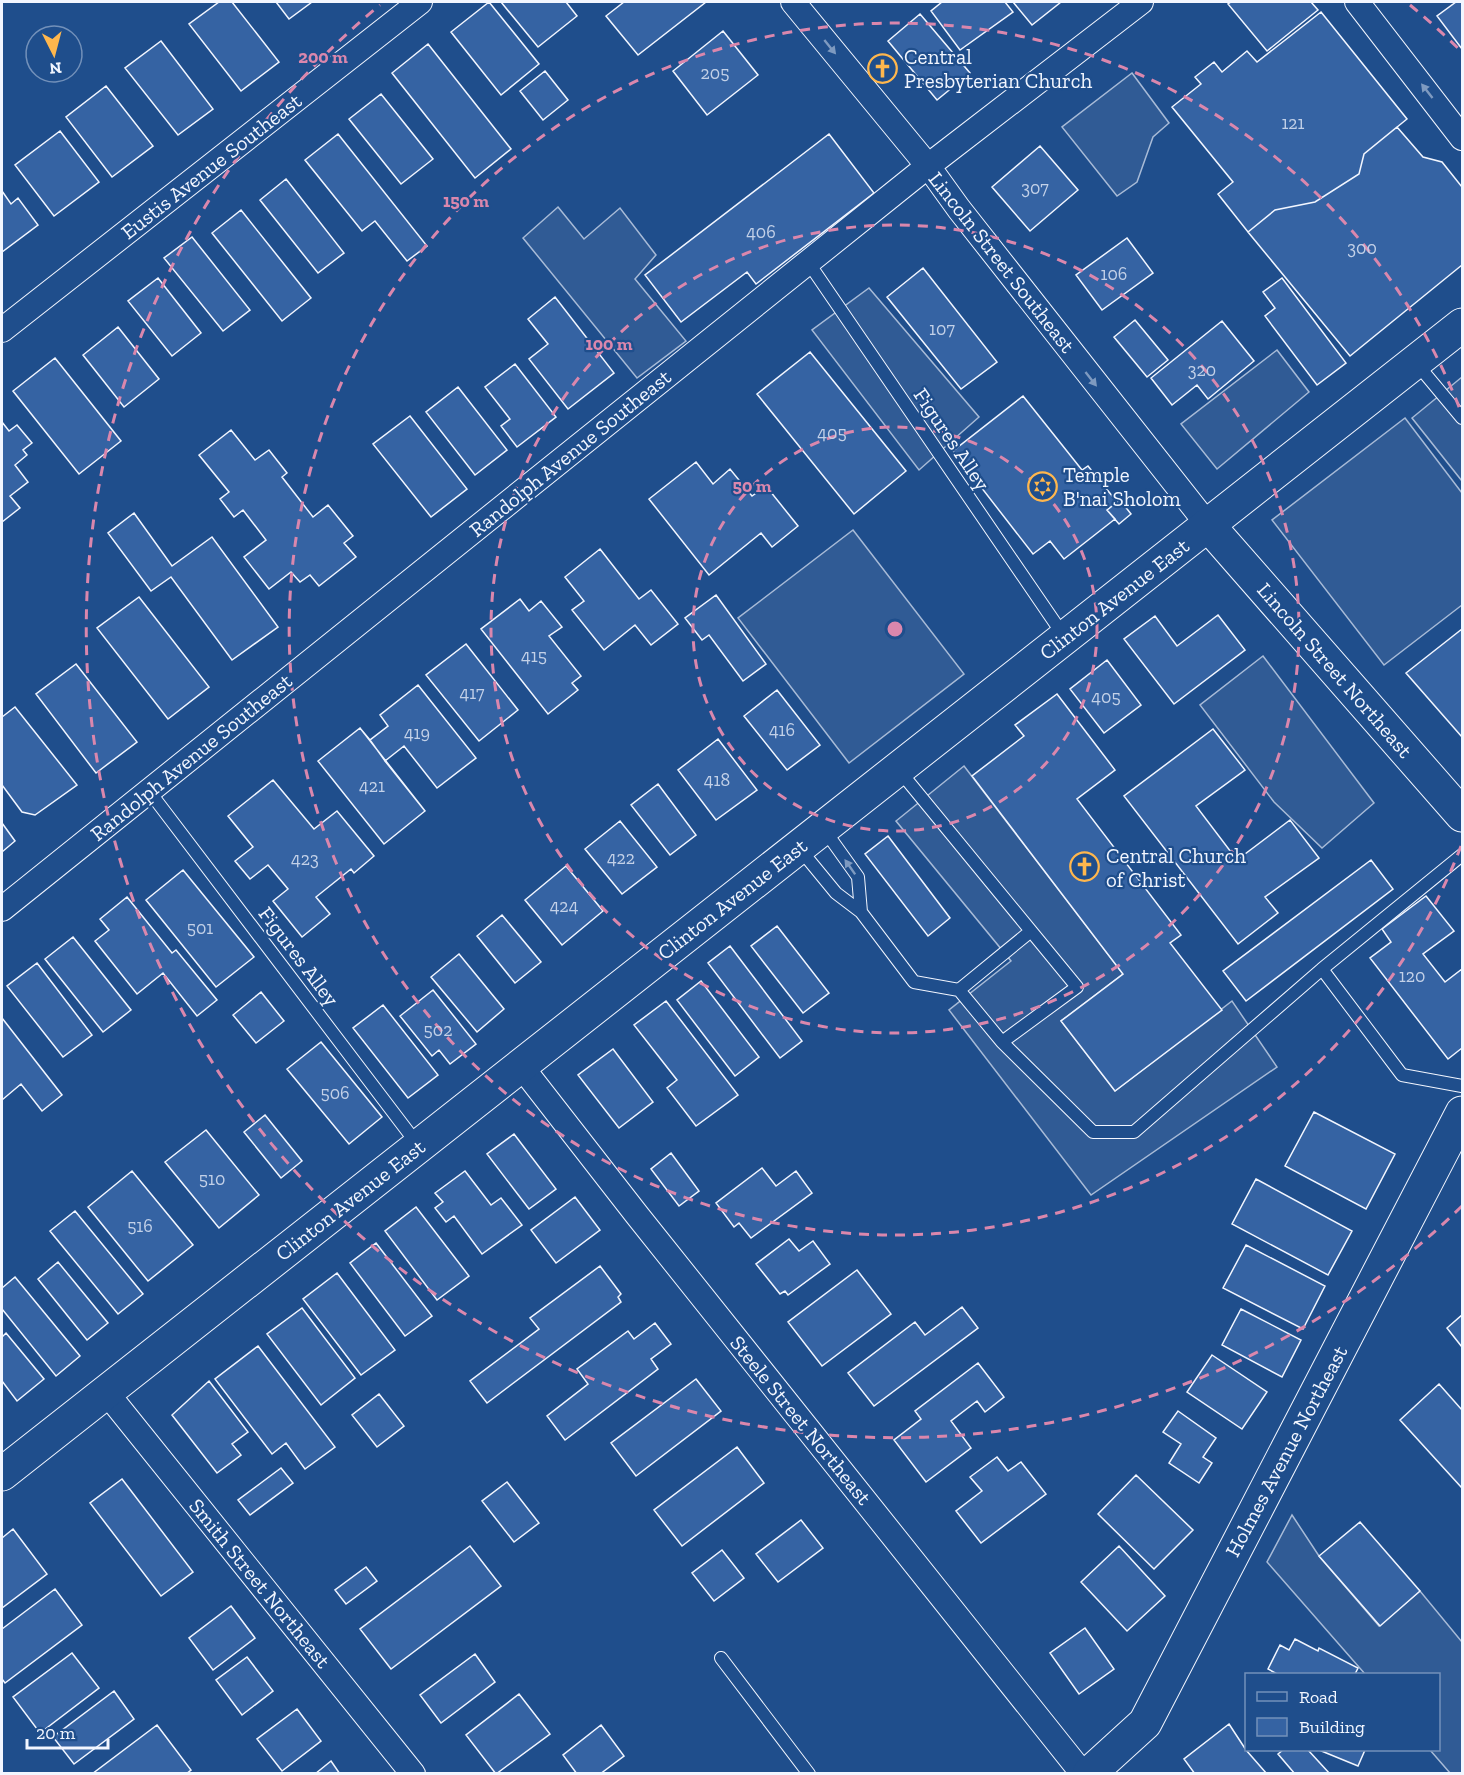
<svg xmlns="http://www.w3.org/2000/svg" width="1464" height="1775" font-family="'Zilla Slab',serif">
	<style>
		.built { fill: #305b95; stroke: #a8bbd7; stroke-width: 1.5 }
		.building { fill: #3563a3; stroke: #f2f6ff; stroke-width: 1.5 }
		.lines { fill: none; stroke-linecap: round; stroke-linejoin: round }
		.lane-casing { stroke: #f2f6ff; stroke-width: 14 }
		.street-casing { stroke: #f2f6ff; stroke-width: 26 }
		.secondary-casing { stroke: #f2f6ff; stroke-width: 35 }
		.lane { stroke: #1f4e8c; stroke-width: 12 }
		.street { stroke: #1f4e8c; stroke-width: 24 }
		.secondary { stroke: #1f4e8c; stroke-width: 33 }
		.oneway { fill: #7e9ac0 }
		.ring { fill: none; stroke: #da87ad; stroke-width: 3; stroke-dasharray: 10 8 }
		.labels { text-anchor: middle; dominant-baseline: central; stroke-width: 4.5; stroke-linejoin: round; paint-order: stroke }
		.number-label { font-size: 18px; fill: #c3d1e8 }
		.poi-label { font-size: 21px; fill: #f2f6ff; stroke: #1f4e8c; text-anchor: start }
		.street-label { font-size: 21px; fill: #f2f6ff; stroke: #1f4e8c }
		.centre { fill: #da87ad; stroke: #1f4e8c; stroke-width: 3 }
		.ring-label { font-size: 18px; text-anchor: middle; font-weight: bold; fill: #da87ad; stroke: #1f4e8c; stroke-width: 4.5; stroke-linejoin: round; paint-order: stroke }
	</style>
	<rect width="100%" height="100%" fill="#1f4e8c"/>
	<path class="built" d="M1132,73L1169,123L1153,137L1137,182L1117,196L1062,127Z
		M558,207L584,239L620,208L656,255L635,279L686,341L637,378L523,238Z
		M869,288L979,417L919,470L812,330Z
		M1277,350L1309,392L1217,469L1181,424Z
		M1462,377V481L1412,418Z
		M1405,418L1462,493V605L1384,665L1272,520Z
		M853,530L964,674L849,763L738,618Z
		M1263,656L1374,803L1322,848L1274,802L1200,705Z
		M964,766L1123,974L1061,1021L1115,1091L1232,1001L1277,1067L1091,1195L949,1010L1011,961L896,821Z
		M1292,1515L1319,1556L1379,1626L1420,1591L1462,1642V1773H1450L1430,1750H1438V1674H1365L1267,1562Z"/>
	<path class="building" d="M219,2H232L279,62L241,91L189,24Z
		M276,2H312L289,19Z
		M489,2L539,64L501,95L451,32Z
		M501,2H566L577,16L538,47Z
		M624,2H706L638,55L606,16Z
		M942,2H1005L1013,12L960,50L931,11Z
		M1013,2H1061L1032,25Z
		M1231,2H1311L1318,10L1267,51L1228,4Z
		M1456,2H1462V49L1437,16Z
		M1321,12L1407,119L1364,154L1359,174L1315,202L1275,210L1248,232L1218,194L1233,182L1172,107L1201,84L1195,77L1214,62L1222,72L1247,51L1257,62Z
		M920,14L970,73L937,100L888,41Z
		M723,31L758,75L707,115L673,71Z
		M161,41L213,109L178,135L125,68Z
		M428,44L511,149L475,178L392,73Z
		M545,71L568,100L543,120L520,91Z
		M106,86L153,146L112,177L66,117Z
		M381,94L433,159L401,184L349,119Z
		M1397,127L1423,157L1442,162L1462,187V265L1350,356L1248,232L1275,210L1315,202L1359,174L1364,154Z
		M60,131L99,182L54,216L15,165Z
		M338,134L427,246L407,261L375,221L362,231L305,160Z
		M829,134L874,193L756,284L747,272L681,322L645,275Z
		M1040,146L1078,190L1030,231L992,187Z
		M286,179L344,253L318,273L260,200Z
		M2,191L11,204L18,198L38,225L2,252Z
		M241,210L311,298L282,321L212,233Z
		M192,237L250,310L223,331L164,258Z
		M1127,238L1153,273L1102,310L1076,275Z
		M923,268L997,362L961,389L887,297Z
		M158,278L201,333L172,356L128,301Z
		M1282,278L1346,363L1317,385L1265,316L1275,308L1263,292Z
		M555,297L614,373L568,409L529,359L548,344L528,319Z
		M1135,320L1168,360L1147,377L1114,337Z
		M1222,321L1254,361L1208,399L1197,385L1172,405L1151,378Z
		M118,327L159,379L124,407L83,355Z
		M810,352L906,471L854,514L757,394Z
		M55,358L121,441L79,474L13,391Z
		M515,364L556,417L517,447L501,426L510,419L485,387Z
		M458,387L507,450L475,475L426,412Z
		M1023,396L1082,470L1088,466L1117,502L1107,510L1115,519L1064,559L1050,541L1033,554L953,451Z
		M410,416L467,489L431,517L373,444Z
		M2,422L9,431L17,425L32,443L23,450L27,455L15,465L28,482L10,496L20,508L2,522Z
		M231,430L255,460L269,450L287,473L282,477L313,517L328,505L353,536L344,543L356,557L319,586L310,575L300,582L291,572L269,589L244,557L266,540L243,510L234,517L220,499L229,492L199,455Z
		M696,462L713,484L730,469L752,496L766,486L798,526L772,547L761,533L709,575L649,499Z
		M1120,500L1131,514L1119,524L1107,510Z
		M134,513L172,566L212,537L278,627L232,660L171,577L151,591L108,533Z
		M600,549L639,599L651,590L678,624L651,645L635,625L604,650L572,610L584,601L565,577Z
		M716,595L766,664L743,681L709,635L702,640L685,618Z
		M139,597L209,687L168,719L97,628Z
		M520,599L529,611L541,601L562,627L549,636L581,676L572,683L578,690L548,714L481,629Z
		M1218,615L1245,650L1174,704L1124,639L1155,616L1177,646Z
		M1462,629V737L1406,673Z
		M466,644L518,710L479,741L426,675Z
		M1107,660L1141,705L1104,733L1070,689Z
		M76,664L137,742L96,773L36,694Z
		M418,685L476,758L437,788L404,746L385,761L425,811L384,844L318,761L360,728L370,740L388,726L380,715Z
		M418,685L476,758L437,788L404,746L385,761L370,740L388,726L380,715Z
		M777,690L820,745L787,770L744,716Z
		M1057,694L1115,770L1077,799L1181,935L1170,943L1222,1010L1115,1091L1061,1021L1123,974L972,776L1024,736L1015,725Z
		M15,707L77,785L35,815L22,812L2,785V717Z
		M360,728L425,811L384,844L318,761Z
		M1213,729L1245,770L1196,806L1237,860L1290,820L1319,858L1265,897L1278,913L1238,944L1124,796Z
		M718,739L757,790L716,820L678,770Z
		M273,780L314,829L337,811L374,856L354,873L351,869L316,897L330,914L302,937L273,901L288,889L268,865L250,879L235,861L253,847L228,816Z
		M658,784L696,835L670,855L631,805Z
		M620,821L657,867L622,894L585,849Z
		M2,823L15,841L2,852Z
		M888,836L950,918L928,936L865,854Z
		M1371,860L1393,889L1246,1001L1223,971Z
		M566,866L603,911L562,945L525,900Z
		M183,870L254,957L216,987L146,900Z
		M1426,896L1454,931L1423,954L1445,982L1462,969V1048L1448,1059L1370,958L1391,942L1382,929Z
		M127,897L172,953L176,950L217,1000L197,1016L163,973L137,994L95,941L109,930L100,919Z
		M502,915L541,962L515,983L477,936Z
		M777,926L829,993L803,1013L751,946Z
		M73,937L131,1010L103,1032L45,959Z
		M730,946L802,1041L780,1058L708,963Z
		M459,954L504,1009L477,1032L431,977Z
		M37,963L92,1035L63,1057L7,986Z
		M701,981L759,1057L735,1076L677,1000Z
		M433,990L476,1044L450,1064L439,1050L432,1056L400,1016Z
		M261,992L284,1021L256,1043L233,1015Z
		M666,1001L738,1095L696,1126L667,1088L677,1080L634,1025Z
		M383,1005L438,1075L408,1098L353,1028Z
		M2,1018L62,1095L42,1111L21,1084L2,1100Z
		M321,1042L382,1117L349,1144L287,1069Z
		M613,1049L653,1102L619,1128L578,1075Z
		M1314,1112L1395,1154L1366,1209L1285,1166Z
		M265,1115L302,1161L281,1178L244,1132Z
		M206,1130L259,1195L219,1228L165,1162Z
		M514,1134L556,1189L529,1209L487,1154Z
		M671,1153L699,1191L679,1206L651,1169Z
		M762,1168L776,1186L796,1171L812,1193L751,1238L739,1223L734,1227L716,1203Z
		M132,1171L193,1245L148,1281L88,1207Z
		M465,1171L491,1205L501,1198L522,1225L482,1254L454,1216L446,1222L435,1208L443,1202L435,1193Z
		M1256,1179L1352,1231L1328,1275L1232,1224Z
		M575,1197L600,1230L556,1263L531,1230Z
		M416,1207L469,1276L437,1300L385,1231Z
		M75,1211L143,1294L118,1314L50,1231Z
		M789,1239L799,1251L813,1241L830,1264L788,1295L785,1291L780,1294L756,1264Z
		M376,1243L432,1316L405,1336L350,1263Z
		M1246,1245L1325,1286L1303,1329L1223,1288Z
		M58,1262L108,1323L87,1340L38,1279Z
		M600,1266L621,1294L618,1297L621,1302L487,1403L470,1381L539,1329L530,1318Z
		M857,1270L891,1314L822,1366L788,1322Z
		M337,1273L395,1350L361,1375L303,1299Z
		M15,1277L80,1356L56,1376L2,1309V1288Z
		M962,1307L978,1328L874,1406L848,1373L915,1322L925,1335Z
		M302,1308L355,1378L321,1405L267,1334Z
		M1241,1309L1301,1340L1282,1377L1222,1345Z
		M1462,1315V1347L1447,1328Z
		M655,1323L671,1344L651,1359L658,1369L565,1440L547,1416L588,1384L577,1369L628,1331L634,1339Z
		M6,1333L44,1379L17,1401L2,1381V1337Z
		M258,1346L335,1447L305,1469L286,1443L272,1454L215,1379Z
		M1212,1355L1267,1392L1242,1429L1187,1392Z
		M978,1363L1004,1397L985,1412L977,1401L951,1421L971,1448L926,1482L894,1440L921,1419L915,1411Z
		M696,1379L721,1411L636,1476L611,1443Z
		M209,1381L248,1432L232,1444L241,1455L217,1473L172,1415Z
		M1439,1384L1462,1410V1488L1400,1420Z
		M379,1394L404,1426L377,1447L352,1415Z
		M1178,1411L1216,1438L1203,1457L1212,1463L1199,1483L1169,1463L1181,1444L1163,1432Z
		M737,1447L764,1483L682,1546L654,1510Z
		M997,1457L1008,1471L1021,1462L1046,1494L981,1543L956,1511L982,1491L970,1477Z
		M281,1468L293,1483L250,1515L238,1500Z
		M1136,1475L1193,1530L1154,1569L1098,1514Z
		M122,1479L193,1572L161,1596L90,1503Z
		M507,1482L539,1523L514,1542L482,1501Z
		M801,1520L823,1548L778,1582L756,1554Z
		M1360,1522L1420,1591L1380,1626L1319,1556Z
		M13,1529L47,1574L2,1608V1538Z
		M470,1546L501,1586L391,1669L360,1629Z
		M1119,1546L1165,1596L1127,1631L1081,1582Z
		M722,1550L744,1578L714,1601L692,1573Z
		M366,1567L377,1581L346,1604L335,1590Z
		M55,1589L82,1625L5,1683L2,1679V1629Z
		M231,1606L255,1638L213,1670L189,1638Z
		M1085,1628L1114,1669L1079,1694L1050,1653Z
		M1295,1639L1318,1651L1319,1648L1358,1668L1355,1674H1277L1268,1669L1280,1645L1289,1650Z
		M72,1653L99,1688L40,1733L13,1697Z
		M475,1654L495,1682L441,1723L420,1695Z
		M247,1657L273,1691L242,1715L216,1680Z
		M114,1691L134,1719L74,1764L53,1737Z
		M519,1694L550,1734L496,1774L466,1735Z
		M297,1709L321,1741L282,1771L257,1739Z
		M1229,1724L1246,1750L1267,1774H1195L1184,1759Z
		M157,1725L191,1770L186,1774H92Z
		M601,1725L624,1756L600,1774H577L563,1755Z
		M1283,1750H1308L1330,1774H1295L1278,1754Z
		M1319,1750H1365L1358,1766Z
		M331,1761L340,1774H315Z"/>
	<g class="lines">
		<defs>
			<path id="lane" d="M808,262L1064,636
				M1417,364L1462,418
				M898,769L1031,931L959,990L1002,1042L1093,1132H1134L1322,969
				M149,791L418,1145
				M823,828L858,877L861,912
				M799,848L836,893L861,912L914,982L959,990
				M1462,855L1322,969L1402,1075L1462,1086
				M1002,1042L1077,987L1031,931
				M721,1658L809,1774"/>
			<path id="street" d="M793,2L928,166L959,209L1208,525
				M1357,2L1462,138
				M2,330L420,2
				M2,909L928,166L1141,2
				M521,1066L637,1215L1083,1774
				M106,1392L413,1774"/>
			<path id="secondary" d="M1208,525L1462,815
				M2,1474L1462,325
				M1089,1774L1145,1723L1462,1113"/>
		</defs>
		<use href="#lane" class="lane-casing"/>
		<use href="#street" class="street-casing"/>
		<use href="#secondary" class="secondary-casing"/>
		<use href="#lane" class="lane"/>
		<use href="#street" class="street"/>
		<use href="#secondary" class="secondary"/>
	</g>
	<defs><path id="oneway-solid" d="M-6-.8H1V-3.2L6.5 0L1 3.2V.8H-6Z" transform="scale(1.5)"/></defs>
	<g class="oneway">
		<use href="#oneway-solid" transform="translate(830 47) rotate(51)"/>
		<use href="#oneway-solid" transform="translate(1427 91) rotate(-128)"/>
		<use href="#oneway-solid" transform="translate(1091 379) rotate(52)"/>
		<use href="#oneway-solid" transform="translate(850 867) rotate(-125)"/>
	</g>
	<g class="ring">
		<circle cx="895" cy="629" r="202"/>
		<circle cx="895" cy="629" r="404"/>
		<path d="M1461 846A606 606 0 1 1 1461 412"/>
		<path d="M1462 1206A809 809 0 1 1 380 5M1410 5A809 809 0 0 1 1462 52"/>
	</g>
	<defs>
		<symbol id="church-ring" viewBox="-11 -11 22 22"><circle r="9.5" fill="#1f4e8c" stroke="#ffb74d" stroke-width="1.5"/><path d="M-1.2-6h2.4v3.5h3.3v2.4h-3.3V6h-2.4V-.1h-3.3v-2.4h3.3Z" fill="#ffb74d"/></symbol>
		<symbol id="synagogue-ring" viewBox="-11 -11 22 22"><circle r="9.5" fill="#1f4e8c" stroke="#ffb74d" stroke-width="1.5"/><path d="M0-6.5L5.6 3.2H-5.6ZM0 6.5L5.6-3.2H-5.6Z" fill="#ffb74d"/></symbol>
	</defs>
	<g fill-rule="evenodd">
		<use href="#church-ring" x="866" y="52" width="33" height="33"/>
		<use href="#synagogue-ring" x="1026" y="470" width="33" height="33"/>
		<use href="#church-ring" x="1068" y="850" width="33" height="33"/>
	</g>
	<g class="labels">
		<g class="number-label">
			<text x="715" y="73">205</text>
			<text x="1293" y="123">121</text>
			<text x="1035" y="188">307</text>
			<text x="761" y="232">406</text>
			<text x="1362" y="248">300</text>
			<text x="1114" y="274">106</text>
			<text x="942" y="329">107</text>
			<text x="1202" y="370">320</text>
			<text x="832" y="433">405</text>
			<text x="534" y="656">415</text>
			<text x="472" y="693">417</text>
			<text x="1106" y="697">405</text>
			<text x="782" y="730">416</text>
			<text x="417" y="733">419</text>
			<text x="717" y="780">418</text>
			<text x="372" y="786">421</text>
			<text x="621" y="858">422</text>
			<text x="305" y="859">423</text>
			<text x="564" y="906">424</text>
			<text x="200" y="928">501</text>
			<text x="1412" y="976">120</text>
			<text x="438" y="1030">502</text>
			<text x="335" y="1093">506</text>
			<text x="212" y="1179">510</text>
			<text x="140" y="1226">516</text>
		</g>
		<g class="poi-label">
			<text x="904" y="56">Central<tspan x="904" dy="24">Presbyterian Church</tspan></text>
			<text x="1063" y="474">Temple<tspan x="1063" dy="24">B'nai Sholom</tspan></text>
			<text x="1106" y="855">Central Church<tspan x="1106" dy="24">of Christ</tspan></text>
		</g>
		<g class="street-label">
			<text transform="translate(211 166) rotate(-38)">Eustis Avenue Southeast</text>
			<text transform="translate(1002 262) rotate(52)">Lincoln Street Southeast</text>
			<text transform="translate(952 439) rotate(56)">Figures Alley</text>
			<text transform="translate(570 453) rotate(-39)">Randolph Avenue Southeast</text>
			<text transform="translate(1114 599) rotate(-38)">Clinton Avenue East</text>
			<text transform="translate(1335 670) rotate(49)">Lincoln Street Northeast</text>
			<text transform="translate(191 757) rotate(-39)">Randolph Avenue Southeast</text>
			<text transform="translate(732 899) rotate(-38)">Clinton Avenue East</text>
			<text transform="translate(299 956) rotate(53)">Figures Alley</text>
			<text transform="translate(350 1200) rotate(-38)">Clinton Avenue East</text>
			<text transform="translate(801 1420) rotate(51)">Steele Street Northeast</text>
			<text transform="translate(1286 1451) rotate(-62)">Holmes Avenue Northeast</text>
			<text transform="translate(260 1583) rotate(51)">Smith Street Northeast</text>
		</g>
	</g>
	<circle cx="895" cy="629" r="9" class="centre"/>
	<g class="ring-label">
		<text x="323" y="63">200 m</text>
		<text x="466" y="207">150 m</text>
		<text x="609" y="350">100 m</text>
		<text x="752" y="492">50 m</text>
	</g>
	<rect width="1464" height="1775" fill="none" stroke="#f2f6ff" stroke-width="6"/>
	<rect x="1245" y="1673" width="195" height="78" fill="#1f4e8c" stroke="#7391ba" stroke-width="1.5"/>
	<rect x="1257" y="1692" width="30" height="9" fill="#1f4e8c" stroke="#7391ba" stroke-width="1.5"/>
	<text x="1299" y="1703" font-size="18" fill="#f2f6ff">Road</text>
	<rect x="1257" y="1718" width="30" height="18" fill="#3563a3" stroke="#7391ba" stroke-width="1.5"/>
	<text x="1299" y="1733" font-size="18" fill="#f2f6ff">Building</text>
	<g transform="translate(54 54) rotate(174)"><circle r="28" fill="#1f4e8c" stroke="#7391ba" stroke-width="1.5"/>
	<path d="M0-4.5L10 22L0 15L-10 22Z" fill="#ffb74d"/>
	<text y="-9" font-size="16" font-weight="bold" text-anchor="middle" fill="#f2f6ff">N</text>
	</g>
	<path d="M27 1739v9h81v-9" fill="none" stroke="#f2f6ff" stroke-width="3"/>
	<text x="36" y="1739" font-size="18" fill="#f2f6ff" stroke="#1f4e8c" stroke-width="4.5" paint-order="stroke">20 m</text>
</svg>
